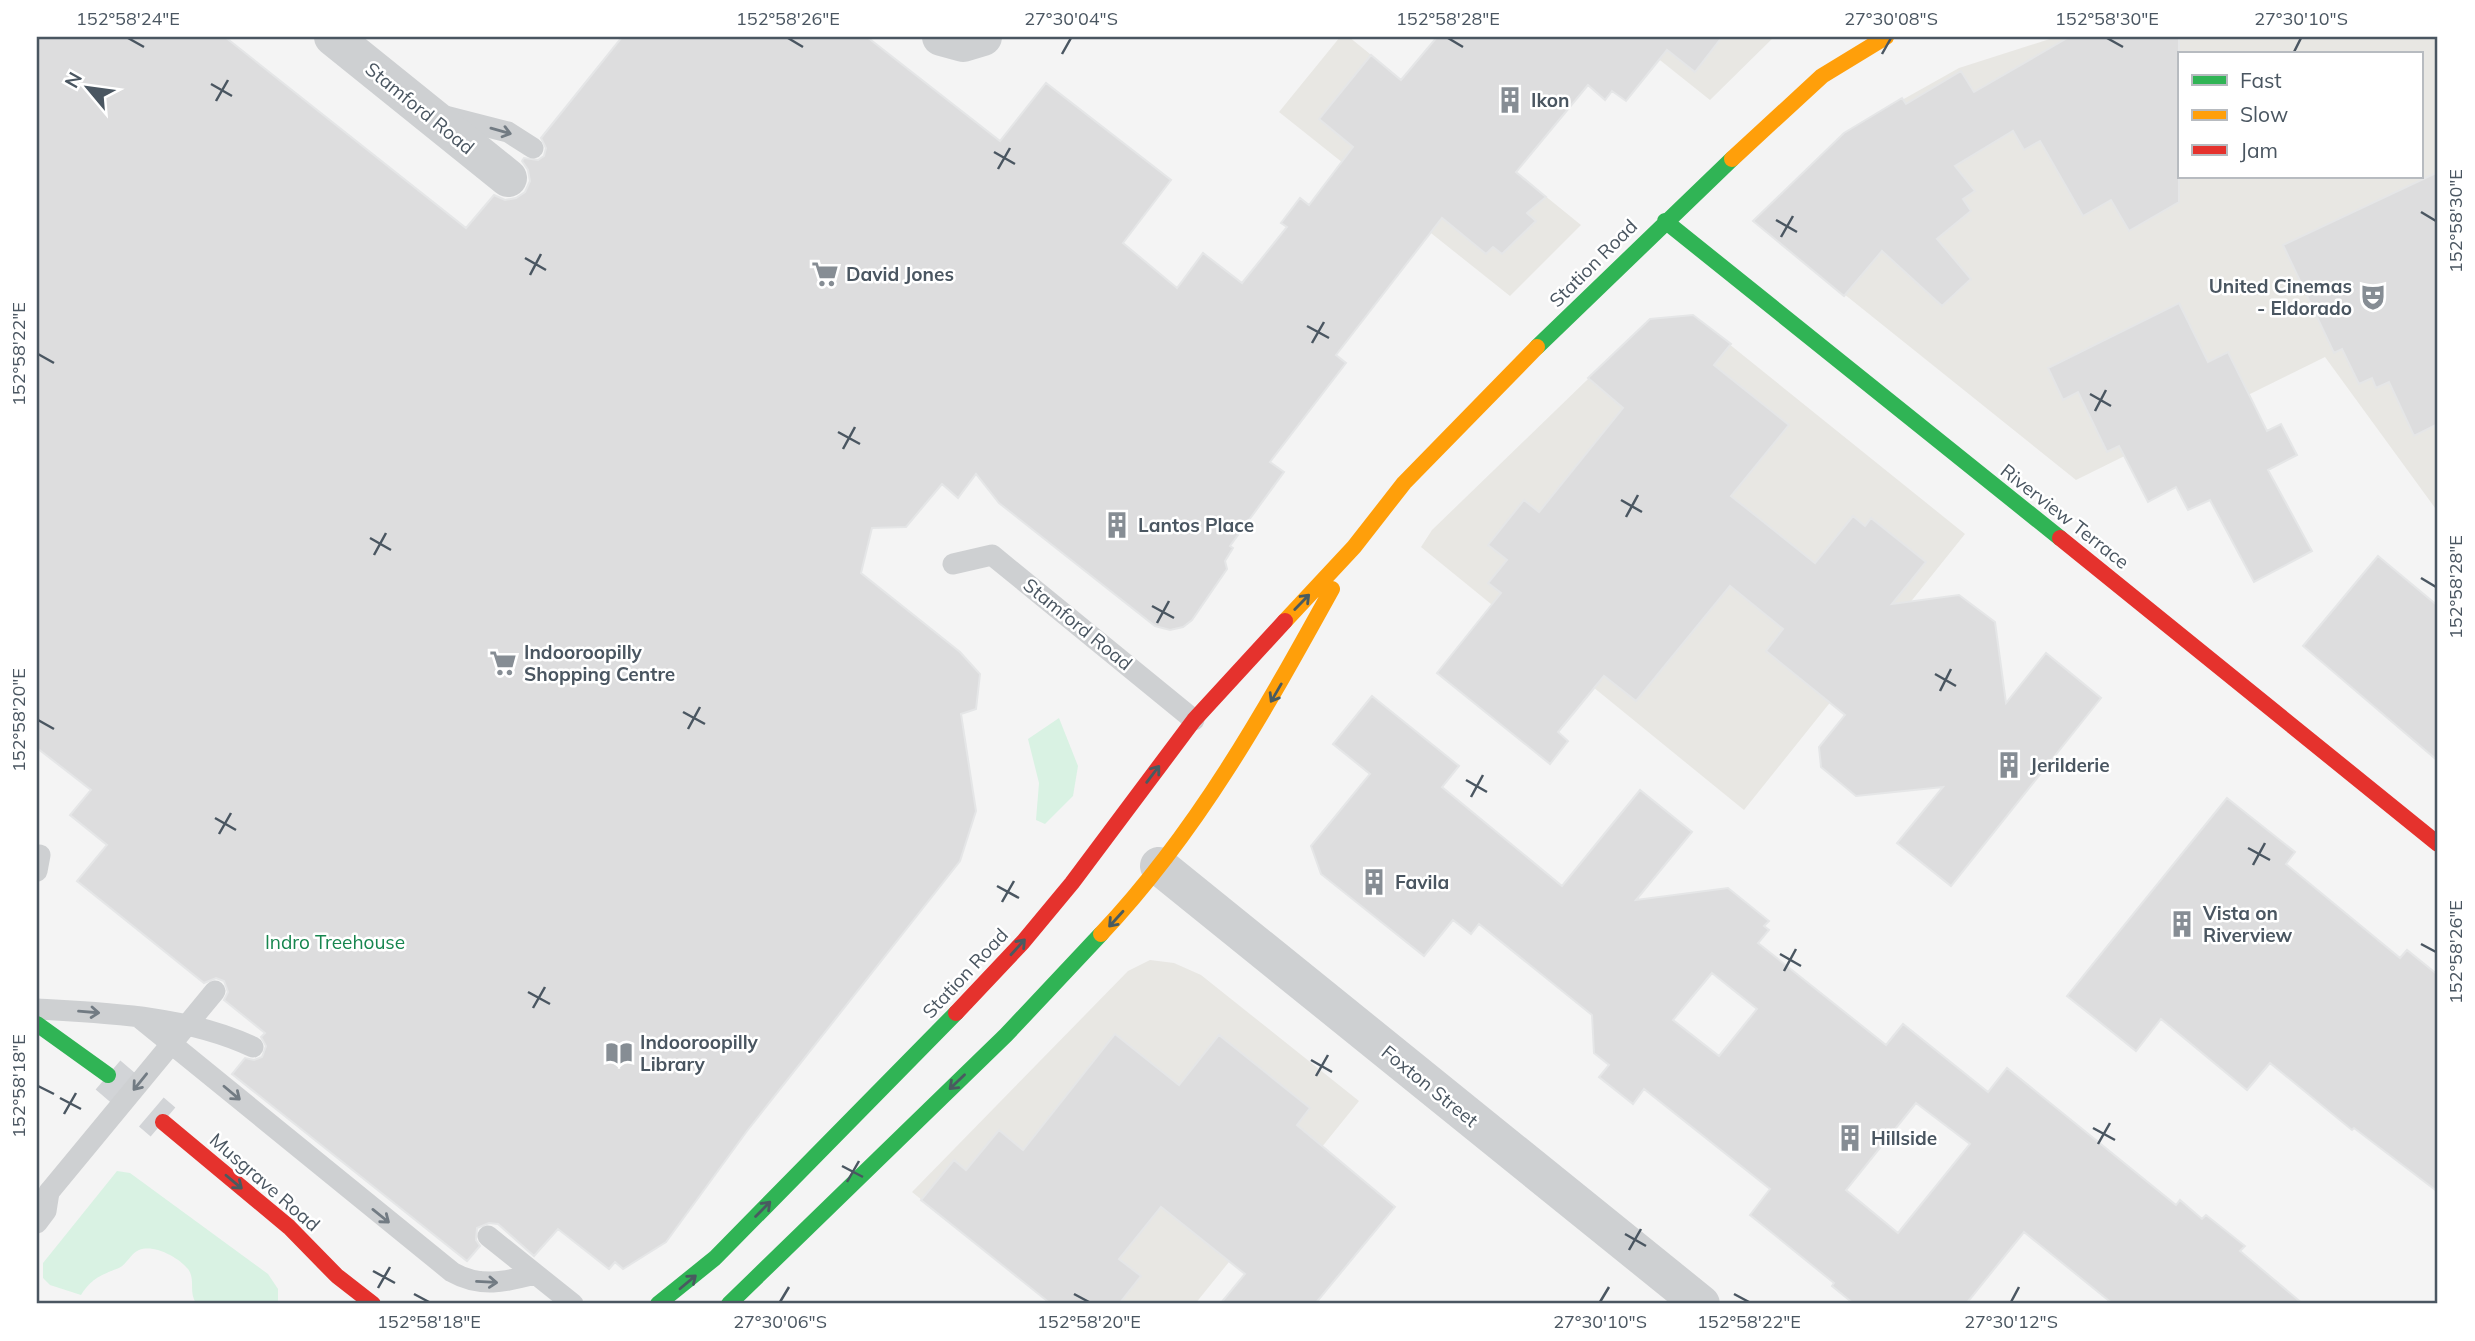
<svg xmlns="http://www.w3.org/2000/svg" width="2475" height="1341" font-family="Mulish,sans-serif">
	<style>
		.commercial { fill: #e8e7e3; fill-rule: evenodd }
		.green { fill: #d9f2e3 }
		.building { fill: #ddddde; stroke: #e5e6e7; stroke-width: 2; fill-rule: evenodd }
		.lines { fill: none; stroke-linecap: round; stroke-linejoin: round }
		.secondary-tunnel { stroke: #d2d4d7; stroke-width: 38; stroke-dasharray: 38 19; stroke-linecap: butt }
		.lane { stroke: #ced0d2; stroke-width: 21 }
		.street { stroke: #ced0d2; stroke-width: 38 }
		.fast { stroke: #30b455; stroke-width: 16 }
		.slow { stroke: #ff9f0a; stroke-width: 16 }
		.jam { stroke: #e5322d; stroke-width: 16 }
		.lane-bridge { stroke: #ced0d2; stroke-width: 21 }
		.oneway { stroke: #727b83 }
		.oneway2 { stroke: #495b60 }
		.ticks { fill: none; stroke: #4a5661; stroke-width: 2.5 }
		.labels { text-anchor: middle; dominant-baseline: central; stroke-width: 5; stroke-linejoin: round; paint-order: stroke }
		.poi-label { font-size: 19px; font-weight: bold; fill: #4a5661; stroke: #fff; text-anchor: start }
		.street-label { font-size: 19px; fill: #4a5661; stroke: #fff }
		.park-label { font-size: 19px; fill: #17864f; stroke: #fff }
		.neatline { fill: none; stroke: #4a5661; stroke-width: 2.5 }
		.ticks-label { font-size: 18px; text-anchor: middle; fill: #4a5661 }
	</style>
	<rect width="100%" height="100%" fill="#f4f4f4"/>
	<path class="commercial" d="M1340,37H1349L1581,225L1510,296L1279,112Z
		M1631,37H1774L1710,100Z
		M2056,37H2438V512L2325,357L2076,480L1753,221L1845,132L1959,68ZM2179,54H2421V177H2179Z
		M1693,315L1965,534L1744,810L1421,547L1432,530L1650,319Z
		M1150,960L1174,963L1201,975L1359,1101L1195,1304H1051L912,1192L1128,971Z"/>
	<path class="green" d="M1059,718L1078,766L1073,796L1045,824L1036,820L1039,783L1028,739Z
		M117,1171L130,1173L268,1274L278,1289V1302L197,1304C188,1293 196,1280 188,1269C178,1257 154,1244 139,1250C131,1253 127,1264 119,1268C101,1275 92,1278 81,1295L50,1285L43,1278V1263Z"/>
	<path class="building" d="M37,37H225L466,228L494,195L505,200L516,198L525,192L530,181L528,170L522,161L524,158L538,160L544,156L546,148L541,138L622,37H867L1000,141L1046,83L1171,180L1123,243L1177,288L1203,253L1242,283L1287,227L1281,223L1300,198L1309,205L1353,147L1319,119L1371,55L1401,80L1437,37H1722L1695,72L1667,50L1626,101L1612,91L1605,100L1588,85L1516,172L1546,197L1527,213L1536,221L1502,254L1493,247L1486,254L1442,218L1336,355L1346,363L1270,462L1284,472L1230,546L1233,548L1225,561L1227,569L1192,620L1183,627L1170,630L1155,626L999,503L976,474L958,498L942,484L906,527L872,528L861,573L960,652L980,674L976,709L961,714L976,811L960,861L747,1131L666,1242L623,1269L615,1262L609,1269L558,1229L534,1256L498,1224L489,1223L477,1228L476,1240L480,1246L467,1261L232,1074L245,1058L254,1060L262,1057L266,1046L261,1037L265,1033L224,1000L228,992L224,981L216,978L204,983L77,881L107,845L70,815L91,790L37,748Z
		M2069,37H2179V202L2129,231L2111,200L2083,216L2040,141L2024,150L2013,131L1955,166L1975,191L1963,199L1971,211L1937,239L1971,279L1942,306L1882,251L1844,296L1753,221L1844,133L1902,98L1906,104L1961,71L1974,92Z
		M2438,172V424L2414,436L2389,382L2376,388L2372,378L2359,384L2342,349L2334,353L2283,245Z
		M2179,303L2208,362L2228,352L2267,431L2281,424L2297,455L2268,470L2312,551L2254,582L2210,500L2188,510L2176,487L2148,502L2119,446L2107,452L2078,392L2063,400L2048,368Z
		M1693,315L1731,344L1714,365L1789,425L1731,496L1815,563L1853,516L1865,526L1871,518L1926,562L1892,604L1959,595L1995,622L2006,703L2046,653L2101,698L1951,886L1897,843L1943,787L1856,796L1821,767L1819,747L1845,715L1766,651L1783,629L1730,586L1636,701L1604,676L1558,732L1568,741L1550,764L1437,673L1501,593L1488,583L1507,560L1488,545L1524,500L1539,512L1623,408L1588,378L1650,319Z
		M2378,556L2438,606V761L2303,646Z
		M1372,696L1459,766L1442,787L1562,886L1640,790L1692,832L1636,900L1728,888L1769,921L1764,926L1769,930L1758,943L1886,1045L1903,1024L1988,1092L2007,1068L2176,1205L2180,1200L2202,1219L2206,1215L2245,1246L2240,1251L2303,1304H2113L2024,1232L1966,1304H1854L1832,1286L1834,1283L1750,1215L1770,1189L1644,1089L1633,1104L1599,1077L1609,1065L1594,1053L1592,1015L1479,924L1471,934L1453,920L1424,956L1321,874L1311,846L1370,774L1333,744ZM1712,973L1757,1009L1719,1056L1673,1020ZM1916,1103L1970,1144L1898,1233L1846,1190Z
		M2227,798L2295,852L2286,864L2400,958L2407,950L2438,975V1192L2354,1128L2352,1130L2270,1063L2247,1090L2161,1019L2136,1051L2067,996Z
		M1115,1034L1179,1085L1219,1035L1310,1108L1297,1125L1395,1207L1315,1304H1220L1245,1274L1161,1207L1119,1259L1141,1276L1119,1304H1051L921,1200L954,1160L966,1170L999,1130L1023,1150Z"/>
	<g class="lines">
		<path class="secondary-tunnel" d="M108,1075L163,1122"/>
		<path class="lane" d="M445,116L508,132L533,148
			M953,564L992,555L1194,720
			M37,871L40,855
			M37,1009C109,1013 187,1016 253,1047
			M141,1019L452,1272C480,1288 506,1282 535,1274
			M37,1223L46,1211L49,1192
			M488,1236L573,1304"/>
		<path class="street" d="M333,37L508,178
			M941,37L963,43L983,37
			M1159,866L1701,1304"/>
		<path class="fast" d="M1665,221L2060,538
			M1537,347L1732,159
			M37,1024L108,1075
			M658,1304L715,1258L956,1013
			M729,1304L1006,1035L1101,934"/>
		<path class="slow" d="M1732,159L1822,76L1886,37
			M1285,621L1354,547L1404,483L1537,347
			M1101,934C1198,831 1264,712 1332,589"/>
		<path class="jam" d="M2060,538L2438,844
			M956,1013L1023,942L1072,883L1194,720L1285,621
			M163,1122L289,1227L337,1276L373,1304"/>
		<path class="lane-bridge" d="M49,1192L215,991"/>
	</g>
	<defs><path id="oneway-shaft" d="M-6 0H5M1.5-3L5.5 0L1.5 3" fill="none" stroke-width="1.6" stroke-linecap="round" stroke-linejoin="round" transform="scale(1.75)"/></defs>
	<g class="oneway">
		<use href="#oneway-shaft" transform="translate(501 131) rotate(16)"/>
		<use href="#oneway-shaft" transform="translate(89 1012) rotate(5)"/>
		<use href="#oneway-shaft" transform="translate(140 1082) rotate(129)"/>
		<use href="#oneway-shaft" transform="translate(232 1093) rotate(40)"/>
		<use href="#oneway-shaft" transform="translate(381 1216) rotate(39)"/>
		<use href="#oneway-shaft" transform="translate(487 1282) rotate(3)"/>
	</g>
	<g class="oneway2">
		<use href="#oneway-shaft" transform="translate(1302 602) rotate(-46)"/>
		<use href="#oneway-shaft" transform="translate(1276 693) rotate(120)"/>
		<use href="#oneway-shaft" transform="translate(1153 774) rotate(-53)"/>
		<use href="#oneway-shaft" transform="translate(1116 919) rotate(132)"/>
		<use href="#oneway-shaft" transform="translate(1018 947) rotate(-48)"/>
		<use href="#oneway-shaft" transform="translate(957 1082) rotate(136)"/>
		<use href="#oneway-shaft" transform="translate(234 1182) rotate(40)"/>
		<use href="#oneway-shaft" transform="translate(763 1209) rotate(-45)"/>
		<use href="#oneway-shaft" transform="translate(688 1282) rotate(-40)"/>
	</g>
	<path class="ticks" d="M128,38L144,47M788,38L803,47M1448,38L1463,47M2107,38L2123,47M1062,54L1071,38M1882,54L1891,38M2293,54L2301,38M211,84L232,96M216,101L228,80M994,152L1015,164M998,169L1010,148M2421,212L2436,221M1776,220L1797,232M1781,237L1793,216M525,258L546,270M530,275L541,254M1307,326L1329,338M1312,343L1324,322M38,354L54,363M2090,394L2111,406M2095,411L2106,390M838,432L860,444M843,449L855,427M1621,500L1642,512M1626,517L1638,495M370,538L391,550M374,555L386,533M2421,578L2436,587M1152,606L1174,618M1157,623L1169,601M1935,674L1956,686M1940,691L1951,669M683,712L705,724M38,720L54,729M688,729L700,707M1466,780L1487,792M1471,797L1483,775M215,818L236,830M219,834L231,813M2248,848L2270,860M2253,865L2265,843M997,886L1019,898M1002,902L1014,881M2421,944L2436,952M1780,954L1801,966M1784,971L1796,949M528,992L550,1004M533,1008L545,987M1311,1060L1332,1072M1316,1076L1328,1055M38,1086L54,1094M60,1098L81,1109M64,1114L76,1093M2093,1128L2115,1140M2098,1144L2110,1123M842,1166L863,1177M847,1182L859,1161M1625,1234L1646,1246M1629,1250L1641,1229M373,1271L395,1283M378,1288L390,1267M414,1294L429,1302M1074,1294L1089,1302M1734,1294L1749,1302M780,1302L789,1287M1600,1302L1609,1287M2011,1302L2019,1287"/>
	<defs>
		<symbol id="building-bare" viewBox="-9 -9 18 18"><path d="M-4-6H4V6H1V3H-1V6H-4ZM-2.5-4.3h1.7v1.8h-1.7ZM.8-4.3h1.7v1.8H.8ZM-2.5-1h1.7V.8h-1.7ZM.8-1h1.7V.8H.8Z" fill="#868d94" stroke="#fff" stroke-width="2.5" paint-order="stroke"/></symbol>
		<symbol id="supermarket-bare" viewBox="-9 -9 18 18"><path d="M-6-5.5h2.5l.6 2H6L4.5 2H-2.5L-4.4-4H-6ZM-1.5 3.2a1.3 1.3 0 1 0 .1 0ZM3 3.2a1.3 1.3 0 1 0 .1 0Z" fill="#868d94" stroke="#fff" stroke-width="2.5" paint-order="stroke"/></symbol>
		<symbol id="theatre-bare" viewBox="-9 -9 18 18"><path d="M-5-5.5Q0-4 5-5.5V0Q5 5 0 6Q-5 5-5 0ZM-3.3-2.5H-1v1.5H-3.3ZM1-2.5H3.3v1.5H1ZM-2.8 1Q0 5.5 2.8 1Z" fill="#868d94" stroke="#fff" stroke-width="2.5" paint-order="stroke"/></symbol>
		<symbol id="library-bare" viewBox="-9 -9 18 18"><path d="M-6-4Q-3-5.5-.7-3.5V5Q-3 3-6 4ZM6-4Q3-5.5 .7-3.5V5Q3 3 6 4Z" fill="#868d94" stroke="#fff" stroke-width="2.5" paint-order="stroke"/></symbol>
	</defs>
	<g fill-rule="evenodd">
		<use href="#building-bare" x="1491" y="81" width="38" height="38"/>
		<use href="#supermarket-bare" x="806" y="255" width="38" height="38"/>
		<use href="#theatre-bare" x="2354" y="278" width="38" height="38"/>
		<use href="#building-bare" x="1098" y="506" width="38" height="38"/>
		<use href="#supermarket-bare" x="484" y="644" width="38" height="38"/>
		<use href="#building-bare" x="1990" y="746" width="38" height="38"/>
		<use href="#building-bare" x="1355" y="863" width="38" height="38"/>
		<use href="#building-bare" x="2163" y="905" width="38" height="38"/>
		<use href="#library-bare" x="600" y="1034" width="38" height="38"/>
		<use href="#building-bare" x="1831" y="1119" width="38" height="38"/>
	</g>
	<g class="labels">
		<g class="poi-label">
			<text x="1531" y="100">Ikon</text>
			<text x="846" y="274">David Jones</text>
			<text x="2352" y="286" text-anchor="end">United Cinemas<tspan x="2352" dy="22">- Eldorado</tspan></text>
			<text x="1138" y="525">Lantos Place</text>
			<text x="524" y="652">Indooroopilly<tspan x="524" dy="22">Shopping Centre</tspan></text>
			<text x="2030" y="765">Jerilderie</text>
			<text x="1395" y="882">Favila</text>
			<text x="2203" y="913">Vista on<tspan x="2203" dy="22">Riverview</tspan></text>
			<text x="640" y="1042">Indooroopilly<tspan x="640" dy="22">Library</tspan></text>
			<text x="1871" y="1138">Hillside</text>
		</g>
		<g class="street-label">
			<text transform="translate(420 108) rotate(39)">Stamford Road</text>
			<text transform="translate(1593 263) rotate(-45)">Station Road</text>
			<text transform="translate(2065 516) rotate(38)">Riverview Terrace</text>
			<text transform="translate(1078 624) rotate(39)">Stamford Road</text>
			<text transform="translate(965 973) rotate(-47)">Station Road</text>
			<text transform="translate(1430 1086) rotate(39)">Foxton Street</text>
			<text transform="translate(265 1182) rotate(41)">Musgrave Road</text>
		</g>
		<g class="park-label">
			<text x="335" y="942">Indro Treehouse</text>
		</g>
	</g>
	<rect width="2475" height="1341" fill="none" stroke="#ffffff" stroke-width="77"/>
	<rect x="2178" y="52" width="245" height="126" fill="#ffffff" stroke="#b7bbc0" stroke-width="2"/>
	<rect x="2192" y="75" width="35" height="10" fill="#30b455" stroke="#b7bbc0" stroke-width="2"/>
	<text x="2240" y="88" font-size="21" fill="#4a5661">Fast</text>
	<rect x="2192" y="110" width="35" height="10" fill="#ff9f0a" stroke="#b7bbc0" stroke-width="2"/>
	<text x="2240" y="122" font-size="21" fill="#4a5661">Slow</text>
	<rect x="2192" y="145" width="35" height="10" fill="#e5322d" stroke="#b7bbc0" stroke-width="2"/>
	<text x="2240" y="158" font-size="21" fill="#4a5661">Jam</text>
	<g transform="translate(88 88) rotate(299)" stroke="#ffffff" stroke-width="5" paint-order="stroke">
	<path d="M0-5L12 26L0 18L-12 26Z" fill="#4a5661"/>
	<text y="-10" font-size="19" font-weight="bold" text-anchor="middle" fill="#4a5661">N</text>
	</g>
	<rect x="38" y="38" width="2398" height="1264" class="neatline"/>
	<g class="ticks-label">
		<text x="128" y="25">152°58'24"E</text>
		<text x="788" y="25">152°58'26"E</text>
		<text x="1071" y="25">27°30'04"S</text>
		<text x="1448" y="25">152°58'28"E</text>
		<text x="1891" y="25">27°30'08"S</text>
		<text x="2107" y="25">152°58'30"E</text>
		<text x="2301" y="25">27°30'10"S</text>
		<text transform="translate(2456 221) rotate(-90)" y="6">152°58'30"E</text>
		<text transform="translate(19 354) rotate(-90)" y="6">152°58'22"E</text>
		<text transform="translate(2456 587) rotate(-90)" y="6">152°58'28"E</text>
		<text transform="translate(19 720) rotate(-90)" y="6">152°58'20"E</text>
		<text transform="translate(2456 952) rotate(-90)" y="6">152°58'26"E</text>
		<text transform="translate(19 1086) rotate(-90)" y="6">152°58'18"E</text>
		<text x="429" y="1328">152°58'18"E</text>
		<text x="780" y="1328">27°30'06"S</text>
		<text x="1089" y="1328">152°58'20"E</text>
		<text x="1600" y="1328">27°30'10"S</text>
		<text x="1749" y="1328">152°58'22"E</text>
		<text x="2011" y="1328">27°30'12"S</text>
	</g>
</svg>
